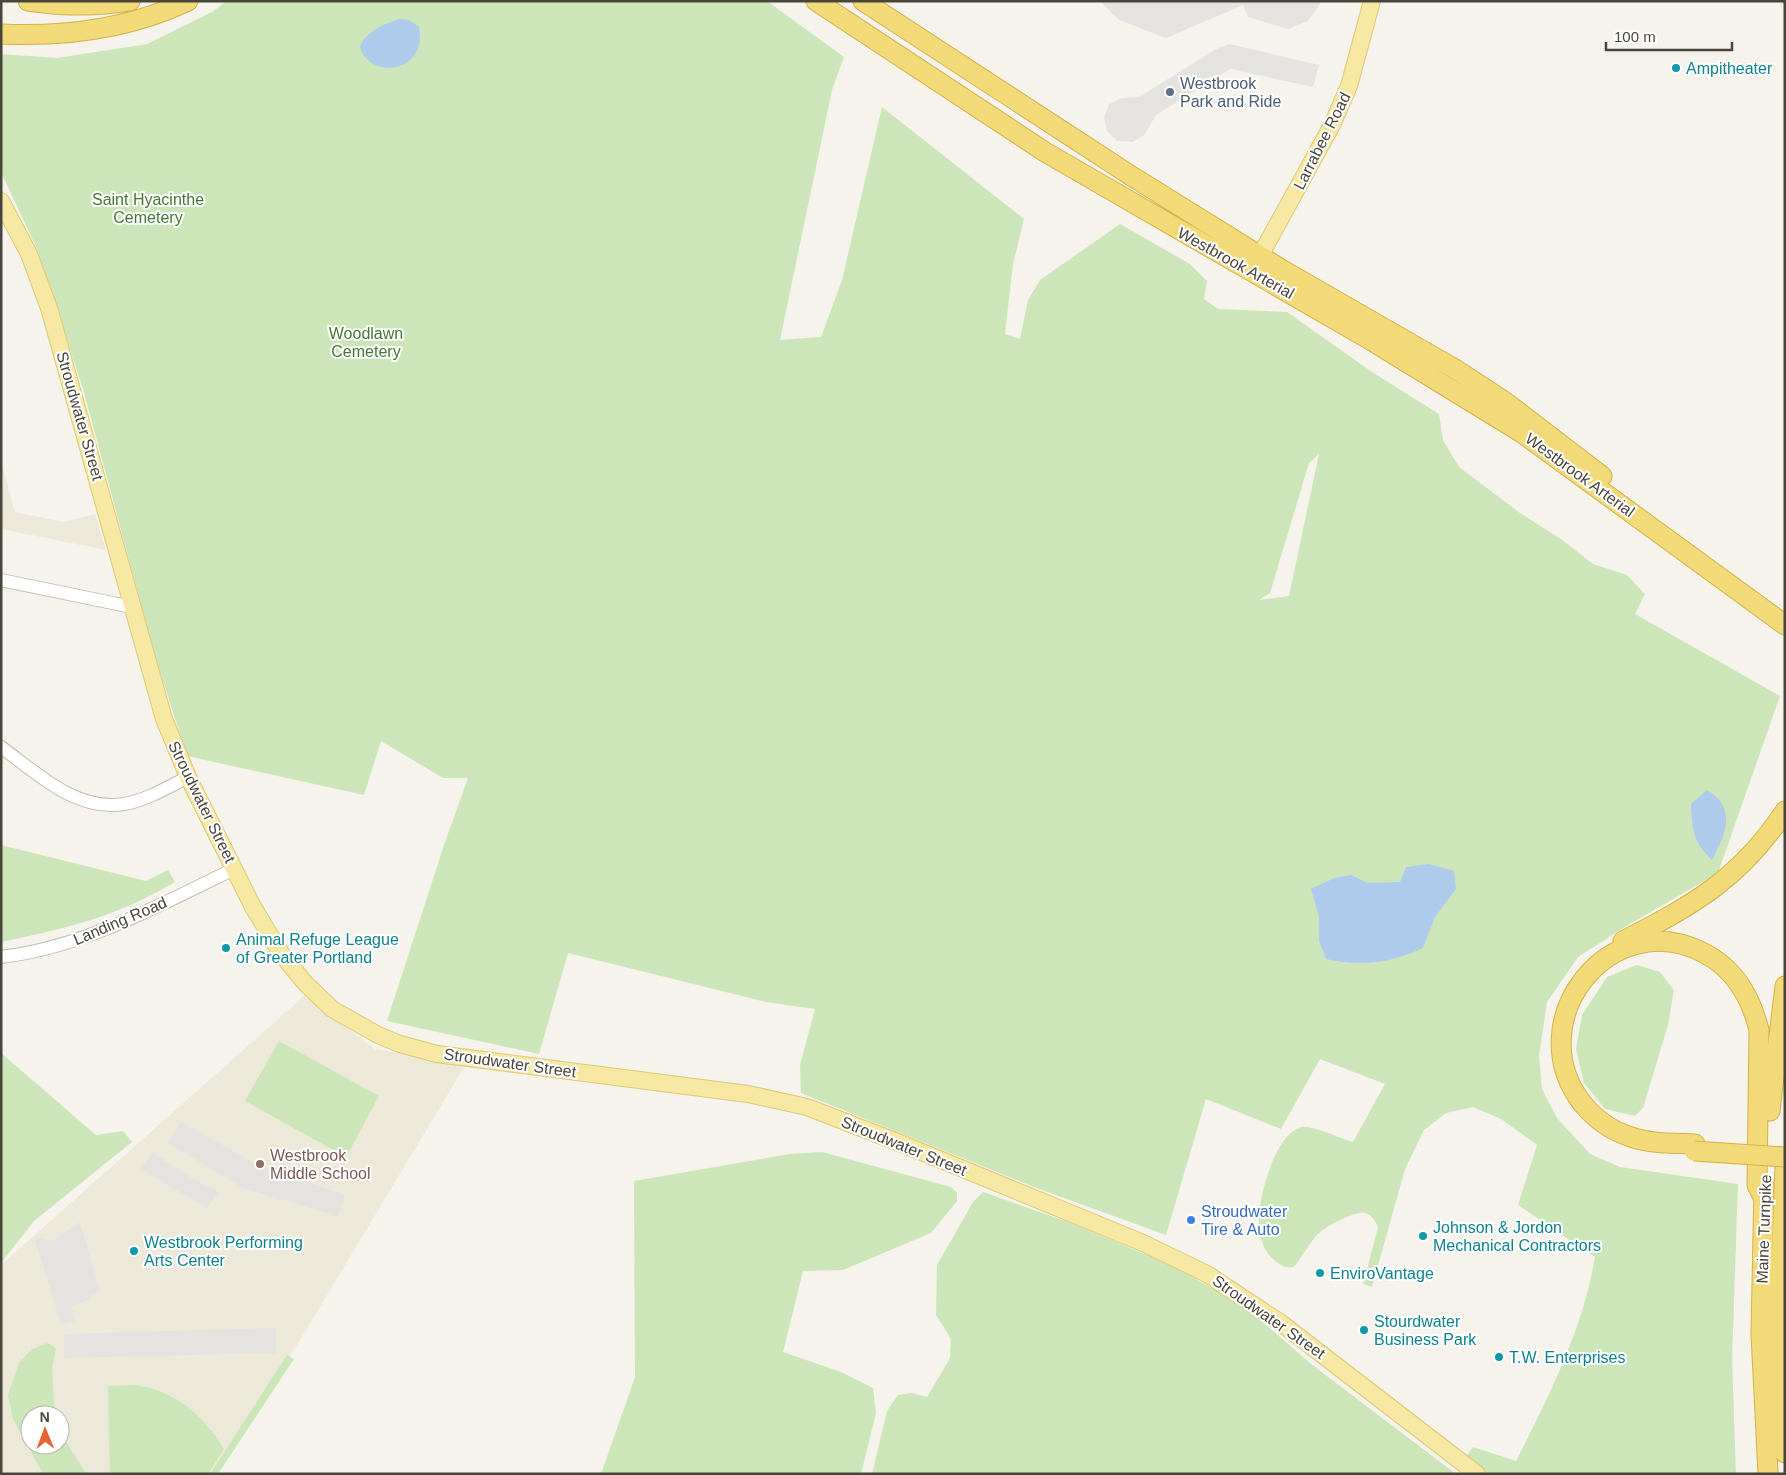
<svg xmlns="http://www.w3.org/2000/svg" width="1786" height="1475" font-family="Helvetica,sans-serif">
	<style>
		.education { fill: #ede9d8; fill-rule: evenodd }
		.green { fill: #cce6b9; fill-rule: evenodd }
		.parking { fill: #e4e3e0 }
		.water { fill: #aecbec }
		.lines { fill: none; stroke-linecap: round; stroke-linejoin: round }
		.minor-casing { stroke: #c0bcaf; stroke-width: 14 }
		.major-casing { stroke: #dcc974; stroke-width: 18 }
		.highway-casing { stroke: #d3b149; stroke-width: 21 }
		.minor { stroke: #fff; stroke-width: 12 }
		.major { stroke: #f7e9a3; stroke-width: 16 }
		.highway { stroke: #f3da79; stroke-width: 19 }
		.rail-casing { stroke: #9a9a9a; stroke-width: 4.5 }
		.rail { stroke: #fff; stroke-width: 2.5; stroke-dasharray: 8; stroke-linecap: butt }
		.highway-bridge-casing { stroke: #d3b149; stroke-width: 21; stroke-linecap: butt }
		.highway-bridge { stroke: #f3da79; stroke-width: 19 }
		.culture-dot { fill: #0f9aa8; stroke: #fff; stroke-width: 2 }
		.service-dot { fill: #5c6f8a; stroke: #fff; stroke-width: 2 }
		.education-dot { fill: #8d6e63; stroke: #fff; stroke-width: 2 }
		.shop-dot { fill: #3f7fe0; stroke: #fff; stroke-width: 2 }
		.labels { text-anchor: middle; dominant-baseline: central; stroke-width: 4; stroke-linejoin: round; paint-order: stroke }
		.culture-label { font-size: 16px; fill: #0d838f; stroke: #fff; text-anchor: start }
		.service-label { font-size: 16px; fill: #4e5e75; stroke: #fff; text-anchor: start }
		.street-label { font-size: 16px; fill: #49453a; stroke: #fff }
		.park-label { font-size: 16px; fill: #437831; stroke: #fff }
		.education-label { font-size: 16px; fill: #785e54; stroke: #fff; text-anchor: start }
		.shop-label { font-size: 16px; fill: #366cbe; stroke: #fff; text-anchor: start }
	</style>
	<rect width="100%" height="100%" fill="#f5f3ec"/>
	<path class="education" d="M1,461L15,512L64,522L95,514L106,550L1,529Z
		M304,996L375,1049L466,1064L299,1342L213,1474H1V1265ZM30,1415H60V1445H30Z"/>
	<path class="green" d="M227,1H767L844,57L832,90L780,340L821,337L842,280L882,107L1024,219L1013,264L1005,334L1020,339L1028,300L1040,280L1120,224L1190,264L1207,281L1204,299L1218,309L1287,312L1372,372L1439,414L1443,440L1459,467L1520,513L1561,539L1593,564L1627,575L1645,594L1635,614L1780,696L1718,873L1628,925L1578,957L1547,1002L1539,1056L1542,1089L1557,1118L1590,1154L1620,1167L1738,1184L1732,1360L1736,1474H1488L1466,1458L1473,1447L1516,1461C1549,1396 1583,1329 1595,1257L1518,1205L1537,1145L1501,1119L1473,1107L1446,1113L1424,1130L1405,1169L1372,1287L1363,1284L1378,1227C1375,1221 1373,1216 1366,1213C1355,1210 1322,1228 1315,1237C1308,1246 1302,1256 1295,1266C1288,1269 1284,1267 1278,1263C1264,1254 1260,1240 1259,1224C1257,1201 1275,1132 1302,1127C1311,1125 1342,1139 1353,1142L1385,1084L1320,1059L1281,1129L1206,1099L1166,1235L1034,1187L801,1093L800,1065L815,1009L766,1002L568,953L539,1054L387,1021L445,842L468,778H443L381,741L364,795L187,756L154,653L84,392L37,249L1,172V54L57,58L147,44L212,12ZM1319,454L1289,596L1259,600L1270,593L1309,463Z
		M1,845L146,881L168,870L175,882C116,917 68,928 1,942Z
		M1637,965L1660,972L1674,990L1668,1025L1643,1108L1635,1116L1605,1109L1584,1083L1576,1049L1582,1015L1607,977Z
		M279,1041L379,1096L346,1157L245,1101Z
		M1,1053L96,1135L123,1131L132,1142L34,1221L1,1263Z
		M822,1152L951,1187L957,1193V1201L931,1233L843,1270L803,1271L783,1352L841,1372L873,1388L876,1413L861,1474H601L635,1377L634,1181L790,1154Z
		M983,1192L1068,1222L1147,1255L1189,1275L1248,1309L1311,1364L1456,1474H872L887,1411L898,1395L912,1393L927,1397L950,1358L951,1339L936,1315L937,1265L973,1202Z
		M48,1343L56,1348L52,1369L55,1415H30V1445H60V1431L86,1474H43L13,1419L8,1395L19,1363L32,1349Z
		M287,1355L294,1359L218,1474H210Z
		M136,1385C177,1392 202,1414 224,1449L208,1474H110L108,1386Z"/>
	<path class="parking" d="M1100,1H1322L1308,21L1288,29L1248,17L1243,5L1166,38L1119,20Z
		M1229,44L1319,65L1313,87L1230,69L1156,115L1144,135L1133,142L1117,141L1107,131L1104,117L1109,104L1122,98L1139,97L1216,49Z
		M181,1122L260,1166L345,1195L338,1216L243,1188L168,1143Z
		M152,1152L193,1179L219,1192L207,1208L141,1169Z
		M80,1222L100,1291L90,1295L91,1299L71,1306L75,1321L61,1325L34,1236L52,1241Z
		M276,1328V1353L64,1358V1334Z"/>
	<path class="water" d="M399,19L409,20L419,27C428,73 370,81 360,47C366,31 384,24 399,19Z
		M1707,790C1738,808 1725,835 1712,860C1693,842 1692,830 1691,804Z
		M1429,864L1454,871L1456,889L1435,917L1423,948C1391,963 1361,967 1326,959L1319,941V917L1311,889L1334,878L1351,875L1368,883L1400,882L1406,867Z"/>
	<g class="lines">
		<defs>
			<path id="minor" d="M1,580L132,607
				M1,747C37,773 76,812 124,804C147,800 168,787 188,777
				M1,957C85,947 159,905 234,869"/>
			<path id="major" d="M1,201L29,254L49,308L164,719L188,777L253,907L282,955L305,983L332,1009L378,1035L400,1044L437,1054L748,1094L807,1107L895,1141L1143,1243L1207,1274L1281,1323L1477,1474
				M1254,267L1332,125L1349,86L1372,1"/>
			<path id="highway" d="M28,1C62,6 96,7 130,1
				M816,1L1045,152L1372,341L1522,433L1785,625
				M863,1L1133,177L1281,269L1455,369L1504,401L1602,476
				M1,34C66,37 129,29 188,1
				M1623,941C1693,905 1740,879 1785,811
				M1770,1111L1785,986
				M1695,1144C1674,1143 1651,1144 1631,1137C1612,1131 1595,1119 1582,1103C1519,1021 1610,904 1704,953C1735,969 1751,997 1759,1030L1757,1185L1763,1197
				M1785,1165L1779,1324L1785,1453
				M1764,1186L1761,1334L1768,1474"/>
		</defs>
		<use href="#minor" class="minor-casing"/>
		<use href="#major" class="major-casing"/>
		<use href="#highway" class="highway-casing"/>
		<use href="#minor" class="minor"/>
		<use href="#major" class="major"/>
		<use href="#highway" class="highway"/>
		<defs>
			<path id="rail" d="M1784,1L1785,2"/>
		</defs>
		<use href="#rail" class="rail-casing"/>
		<use href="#rail" class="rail"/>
		<defs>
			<path id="highway-bridge" d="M1694,1151L1785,1157"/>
		</defs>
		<use href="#highway-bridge" class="highway-bridge-casing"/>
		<use href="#highway-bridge" class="highway-bridge"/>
	</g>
	<g class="culture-dot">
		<circle cx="1676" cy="68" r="5"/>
		<circle cx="226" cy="948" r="5"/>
		<circle cx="1423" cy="1236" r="5"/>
		<circle cx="134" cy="1251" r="5"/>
		<circle cx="1320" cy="1273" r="5"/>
		<circle cx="1364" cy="1330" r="5"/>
		<circle cx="1499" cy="1357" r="5"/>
	</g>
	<circle class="service-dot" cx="1170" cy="92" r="5"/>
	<circle class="education-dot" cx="260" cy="1164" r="5"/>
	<circle class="shop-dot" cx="1191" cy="1220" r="5"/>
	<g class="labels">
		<g class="culture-label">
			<text x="1686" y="68">Ampitheater</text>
			<text x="236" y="939">Animal Refuge League<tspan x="236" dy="18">of Greater Portland</tspan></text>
			<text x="1433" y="1227">Johnson &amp; Jordon<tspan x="1433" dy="18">Mechanical Contractors</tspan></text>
			<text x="144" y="1242">Westbrook Performing<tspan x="144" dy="18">Arts Center</tspan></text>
			<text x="1330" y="1273">EnviroVantage</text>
			<text x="1374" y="1321">Stourdwater<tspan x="1374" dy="18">Business Park</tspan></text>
			<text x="1509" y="1357">T.W. Enterprises</text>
		</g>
		<g class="service-label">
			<text x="1180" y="83">Westbrook<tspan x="1180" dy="18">Park and Ride</tspan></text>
		</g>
		<g class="street-label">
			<text transform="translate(1322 141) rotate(-63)">Larrabee Road</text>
			<text transform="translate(1236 263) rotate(29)">Westbrook Arterial</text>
			<text transform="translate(80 416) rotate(74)">Stroudwater Street</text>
			<text transform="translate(1580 475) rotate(36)">Westbrook Arterial</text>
			<text transform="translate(202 802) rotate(64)">Stroudwater Street</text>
			<text transform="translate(120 921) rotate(-23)">Landing Road</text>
			<text transform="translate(510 1063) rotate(8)">Stroudwater Street</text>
			<text transform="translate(904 1146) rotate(22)">Stroudwater Street</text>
			<text transform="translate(1764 1229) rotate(-88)">Maine Turnpike</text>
			<text transform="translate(1269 1317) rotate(35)">Stroudwater Street</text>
		</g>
		<g class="park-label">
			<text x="148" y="199">Saint Hyacinthe<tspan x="148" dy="18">Cemetery</tspan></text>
			<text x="366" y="333">Woodlawn<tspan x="366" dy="18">Cemetery</tspan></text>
		</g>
		<g class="education-label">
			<text x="270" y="1155">Westbrook<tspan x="270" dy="18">Middle School</tspan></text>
		</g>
		<g class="shop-label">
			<text x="1201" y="1211">Stroudwater<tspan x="1201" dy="18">Tire &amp; Auto</tspan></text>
		</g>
	</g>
	<rect width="1786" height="1475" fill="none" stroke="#49453a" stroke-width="5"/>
	<g transform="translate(45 1430) rotate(359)"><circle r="24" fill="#ffffff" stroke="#b6b5b0"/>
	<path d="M0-4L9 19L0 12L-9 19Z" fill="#ea622f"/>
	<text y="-8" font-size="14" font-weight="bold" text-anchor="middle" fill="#49453a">N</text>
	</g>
	<path d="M1606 42v8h126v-8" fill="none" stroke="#49453a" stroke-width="2.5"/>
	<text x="1614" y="42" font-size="15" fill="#49453a" stroke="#ffffff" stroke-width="4" paint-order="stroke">100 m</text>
</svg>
